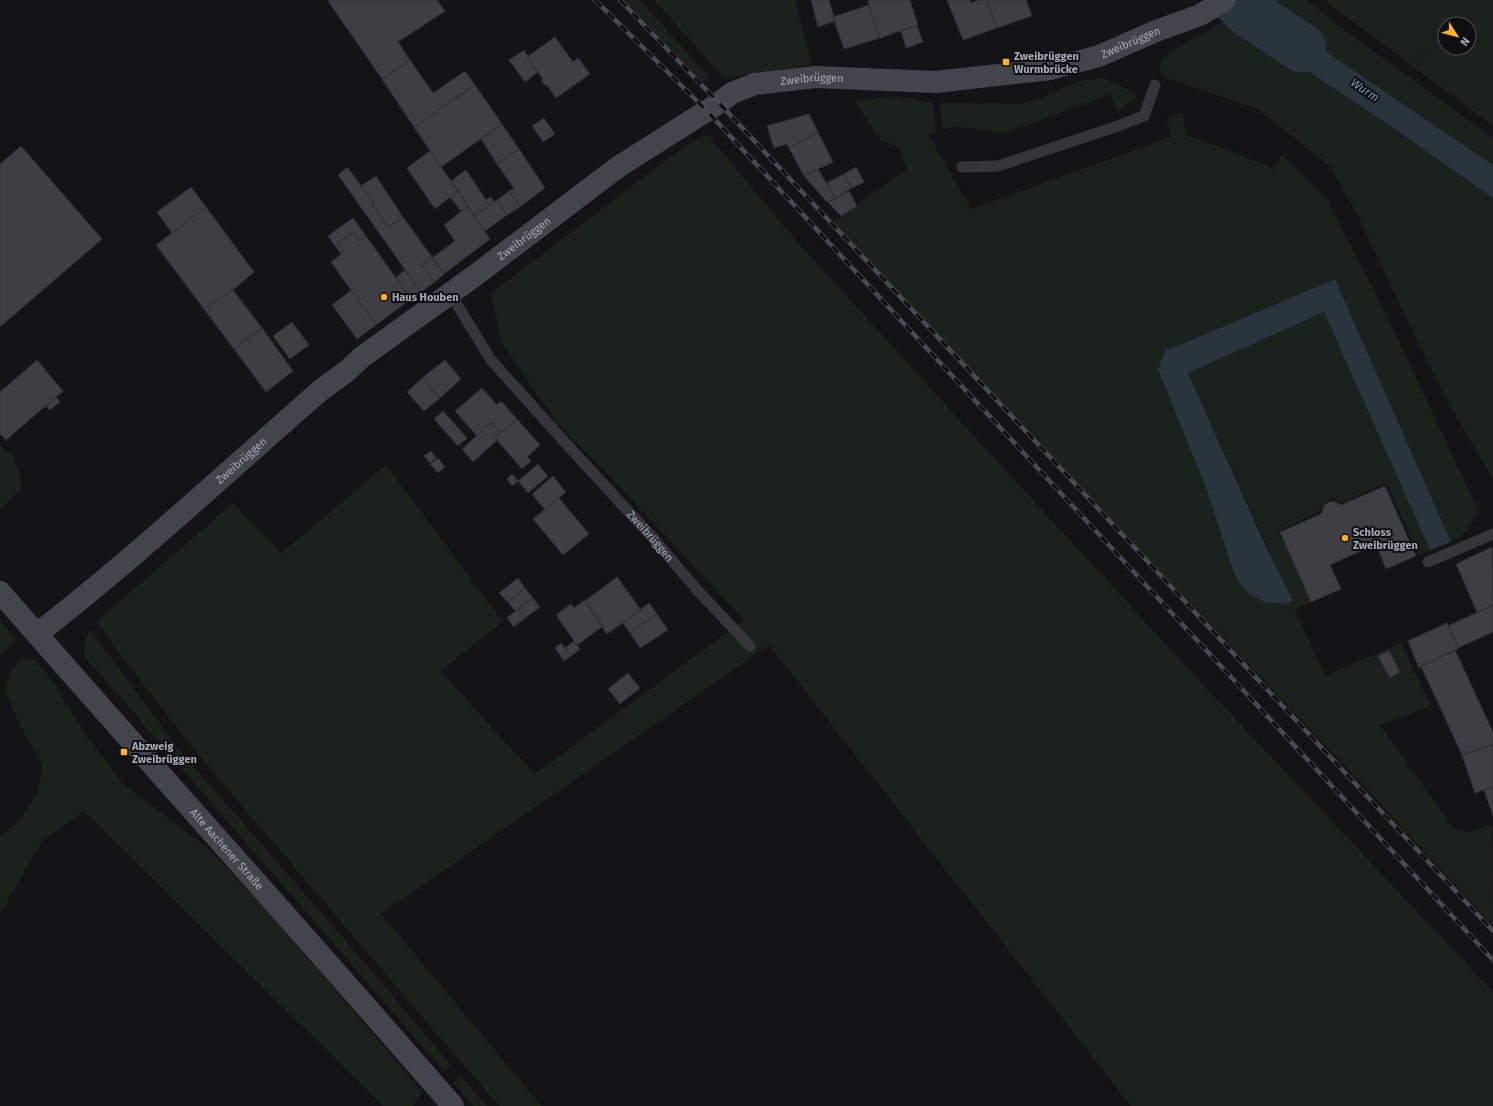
<svg xmlns="http://www.w3.org/2000/svg" width="1493" height="1106" font-family="'Fira Sans',sans-serif">
	<style>
		.green { fill: #1a221b; fill-rule: evenodd }
		.water { fill: #29343c }
		.lines { fill: none; stroke-linecap: round; stroke-linejoin: round }
		.river { stroke: #29343c; stroke-width: 49 }
		.building { fill: #3e3f44; stroke: #2e2e33 }
		.lane { stroke: #35363c; stroke-width: 11 }
		.secondary { stroke: #43454c; stroke-width: 22 }
		.rail-casing { stroke: #484a51; stroke-width: 4.5 }
		.rail { stroke: #0f0f12; stroke-width: 3; stroke-dasharray: 9; stroke-linecap: butt }
		.poi-dot { fill: #ffb124; stroke: #0f0f12; stroke-width: 1.5 }
		.labels { text-anchor: middle; dominant-baseline: central; stroke-width: 4; stroke-linejoin: round; paint-order: stroke }
		.street-label { font-size: 11px; fill: #a5abb8; stroke: #0f0f12 }
		.poi-label { font-size: 11px; font-weight: bold; fill: #a5abb8; stroke: #0f0f12; text-anchor: start }
		.water-label { font-size: 12px; font-style: italic; fill: #789bb7; stroke: #0f0f12 }
	</style>
	<rect width="100%" height="100%" fill="#141417"/>
	<path class="green" d="M624,0H640L710,78L702,81Z
		M654,0H795L812,65L724,78Z
		M1264,0H1307L1339,26L1493,138V165L1257,5Z
		M1323,0H1493V126L1408,63L1438,42L1408,62ZM1445,24H1469V48H1445Z
		M1234,16C1319,79 1407,138 1493,198V479L1446,399L1417,340L1355,210L1331,167L1259,110L1164,77C1157,65 1159,63 1168,53Z
		M1102,78L1121,86L1137,96L1117,112L1111,94L1005,133L956,127L943,130L940,103L1022,104L1044,97L1062,88L1085,80Z
		M897,96L933,103L936,132L928,134L971,209L1171,137L1167,119L1182,113L1186,135L1232,151L1274,169L1282,155L1326,198L1387,316L1478,510C1470,528 1469,532 1451,542L1335,279L1165,351L1234,573L1285,604L1292,602L1294,605L1188,373L1324,311L1430,550L1419,555L1386,483L1341,503L1332,497L1325,503L1322,510L1279,531L1311,602L1295,610L1325,676L1401,643L1431,706L1380,725L1454,829L1466,832L1492,825L1493,926L1364,786L831,224L907,169L898,147L880,140L855,101Z
		M707,134L795,239L973,435L1196,677L1493,992V1106H1131L769,645L381,914L541,1106H500L466,1068L196,752L117,650L97,621L233,503L281,553L386,465L503,622L440,671L535,774L744,620L604,470L556,422L501,341L491,293L685,146Z
		M0,445L13,456L22,482L19,492L1,508L0,507Z
		M0,620L16,639L0,656Z
		M90,629L176,746L353,949L451,1065L444,1071L85,657L84,643Z
		M22,658L34,659L53,682L85,734L125,786L208,848L265,908L422,1091L413,1106H383L84,811L42,841L0,914V837L20,820L37,794L43,766L21,727L5,690L11,671Z
		M461,1076L487,1106H474L453,1083Z"/>
	<path class="water" d="M1257,5L1493,165V198L1393,128L1296,63L1234,16Z
		M1335,279L1451,542L1430,550L1324,312L1188,373L1263,540L1293,601L1285,604L1264,602L1251,595L1241,586L1234,573L1206,487L1158,369L1165,351Z"/>
	<g class="lines">
		<path class="river" d="M1235,0L1245,10L1302,48"/>
	</g>
	<path class="building" d="M330,0H437L445,11L398,42L410,60L382,79L328,1Z
		M811,0H829L835,21L818,27Z
		M871,0H910L918,25L880,38L868,1Z
		M947,0H970L971,3L979,0H987L997,28L963,40Z
		M987,0H1026L1032,16L997,28Z
		M869,5L880,38L844,49L833,17Z
		M917,26L923,42L906,48L901,31Z
		M555,37L573,62L578,58L590,74L556,98L547,85H545L541,80L543,79L527,57Z
		M524,50L528,56L527,57L538,72L525,82L509,60Z
		M410,60L433,93L465,71L475,85L414,127L382,79Z
		M475,85L502,124L441,167L414,127Z
		M809,114L818,132L789,148L787,144L774,148L767,126Z
		M544,118L555,134L543,142L532,126Z
		M502,124L519,149L497,164L481,139Z
		M818,132L833,162L804,176L789,148Z
		M21,146L102,239L0,327V164Z
		M519,149L545,188L520,207L509,191L514,188L497,164Z
		M430,151L458,191L435,209L407,168Z
		M347,167L374,203L372,204L388,227L403,217L432,257L421,264L435,282L421,292L338,175Z
		M856,167L864,182L852,188L844,174Z
		M818,169L835,198L827,202L804,176Z
		M466,170L486,200L491,197L494,202L474,216L451,181Z
		M844,174L852,188L835,198L827,183Z
		M376,176L403,217L388,227L372,204L374,203L361,186Z
		M191,187L206,207L172,233L157,212Z
		M458,191L468,206L461,211L450,197Z
		M509,191L520,207L507,215L497,200Z
		M849,191L857,206L841,216L828,202Z
		M497,200L507,215L485,231L474,216Z
		M468,206L490,239L444,274L432,258L455,241L444,225Z
		M206,207L254,272L233,290L204,309L156,245Z
		M353,218L366,236L359,241L353,232L337,243L344,252L341,254L328,236Z
		M353,232L359,241L366,236L411,299L376,325L331,262L344,252L337,243Z
		M432,257L444,274L435,282L421,264Z
		M405,270L421,292L411,299L396,277Z
		M233,290L262,328L234,349L204,309Z
		M351,290L376,325L357,339L332,305Z
		M292,322L309,345L290,359L273,336Z
		M262,328L293,371L266,392L234,349Z
		M37,360L63,391L6,440L0,434V392Z
		M445,360L461,379L440,398L422,378Z
		M422,378L440,398L424,411L407,392Z
		M482,388L497,405L501,401L517,419L501,433L492,422L477,436L455,411Z
		M56,397L60,402L50,410L46,406Z
		M443,411L467,438L458,446L434,419Z
		M517,419L540,445L527,457L531,461L522,469L495,438Z
		M492,422L501,433L495,438L497,440L473,462L462,449Z
		M431,451L436,458L430,463L424,456Z
		M438,458L445,467L438,473L430,464Z
		M538,464L548,476L528,493L518,481Z
		M512,474L518,481L512,486L507,479Z
		M553,476L566,492L545,510L532,494Z
		M1385,486L1416,556L1386,569L1376,544L1330,565L1341,589L1311,602L1280,532L1321,514L1325,504L1333,501L1341,505Z
		M559,498L589,534L563,555L533,519Z
		M1492,547L1493,605L1477,612L1456,564Z
		M617,577L641,610L607,634L585,601Z
		M518,578L525,588L508,602L499,593Z
		M525,588L533,598L515,611L508,602Z
		M533,598L540,607L525,618L518,609Z
		M585,600L603,626L577,645L556,615L571,604L574,608Z
		M649,603L657,614L630,633L623,623Z
		M1493,605V632L1458,648L1448,626Z
		M518,609L525,618L514,627L507,618Z
		M657,614L668,630L640,648L630,633Z
		M1447,623L1459,648L1419,668L1408,641Z
		M574,641L580,649L571,656L565,648Z
		M561,643L571,656L564,661L555,648Z
		M1455,650L1493,732V744L1462,755L1421,666Z
		M1389,651L1400,672L1390,678L1378,656Z
		M628,673L640,688L620,704L608,689Z
		M1493,744V787L1475,793L1462,755Z
		M1493,787V816L1484,790Z"/>
	<g class="lines">
		<g class="lane">
			<path d="M962,167L998,166L1115,127L1144,116L1155,85"/>
			<path id="s1" d="M450,293L491,360L571,449L652,537L699,592L750,646"/>
			<path d="M1428,562L1493,534"/>
		</g>
		<g class="secondary">
			<path id="s2" d="M0,592C150,764 303,933 453,1106"/>
			<path id="s3" d="M37,634C136,557 227,472 321,390L347,371L362,357L473,277L618,167L719,103L732,93L755,84L816,77L935,82L1051,69L1099,56L1156,31L1200,15L1225,0"/>
		</g>
		<defs>
			<path id="rail" d="M595,0L707,111L1493,960
				M620,0L719,103L1493,931"/>
		</defs>
		<use href="#rail" class="rail-casing"/>
		<use href="#rail" class="rail"/>
	</g>
	<g class="poi-dot">
		<rect x="1002" y="58" width="8" height="8" rx="2"/>
		<circle cx="384" cy="297" r="4"/>
		<circle cx="1345" cy="538" r="4"/>
		<rect x="120" y="748" width="8" height="8" rx="2"/>
	</g>
	<g class="labels">
		<g class="street-label">
			<text stroke="none"><textPath href="#s3" startOffset="1288">Zweibrüggen</textPath></text>
			<text stroke="none"><textPath href="#s3" startOffset="964">Zweibrüggen</textPath></text>
			<text stroke="none"><textPath href="#s3" startOffset="628">Zweibrüggen</textPath></text>
			<text stroke="none"><textPath href="#s3" startOffset="268">Zweibrüggen</textPath></text>
			<text stroke="none"><textPath href="#s1" startOffset="316">Zweibrüggen</textPath></text>
			<text stroke="none"><textPath href="#s2" startOffset="343">Alte Aachener Straße</textPath></text>
		</g>
		<g class="poi-label">
			<text x="1014" y="56">Zweibrüggen<tspan x="1014" dy="13">Wurmbrücke</tspan></text>
			<text x="392" y="297">Haus Houben</text>
			<text x="1353" y="532">Schloss<tspan x="1353" dy="13">Zweibrüggen</tspan></text>
			<text x="132" y="746">Abzweig<tspan x="132" dy="13">Zweibrüggen</tspan></text>
		</g>
		<g class="water-label">
			<text transform="translate(1365 90) rotate(34)">Wurm</text>
		</g>
	</g>
	<g transform="translate(1457 36) rotate(126)"><circle r="19" fill="#0f0f12" stroke="#4b4d54"/>
	<path d="M0-3L7 15L0 10L-7 15Z" fill="#ffb124"/>
	<text y="-6" font-size="11" font-weight="bold" text-anchor="middle" fill="#a5abb8">N</text>
	</g>
</svg>
